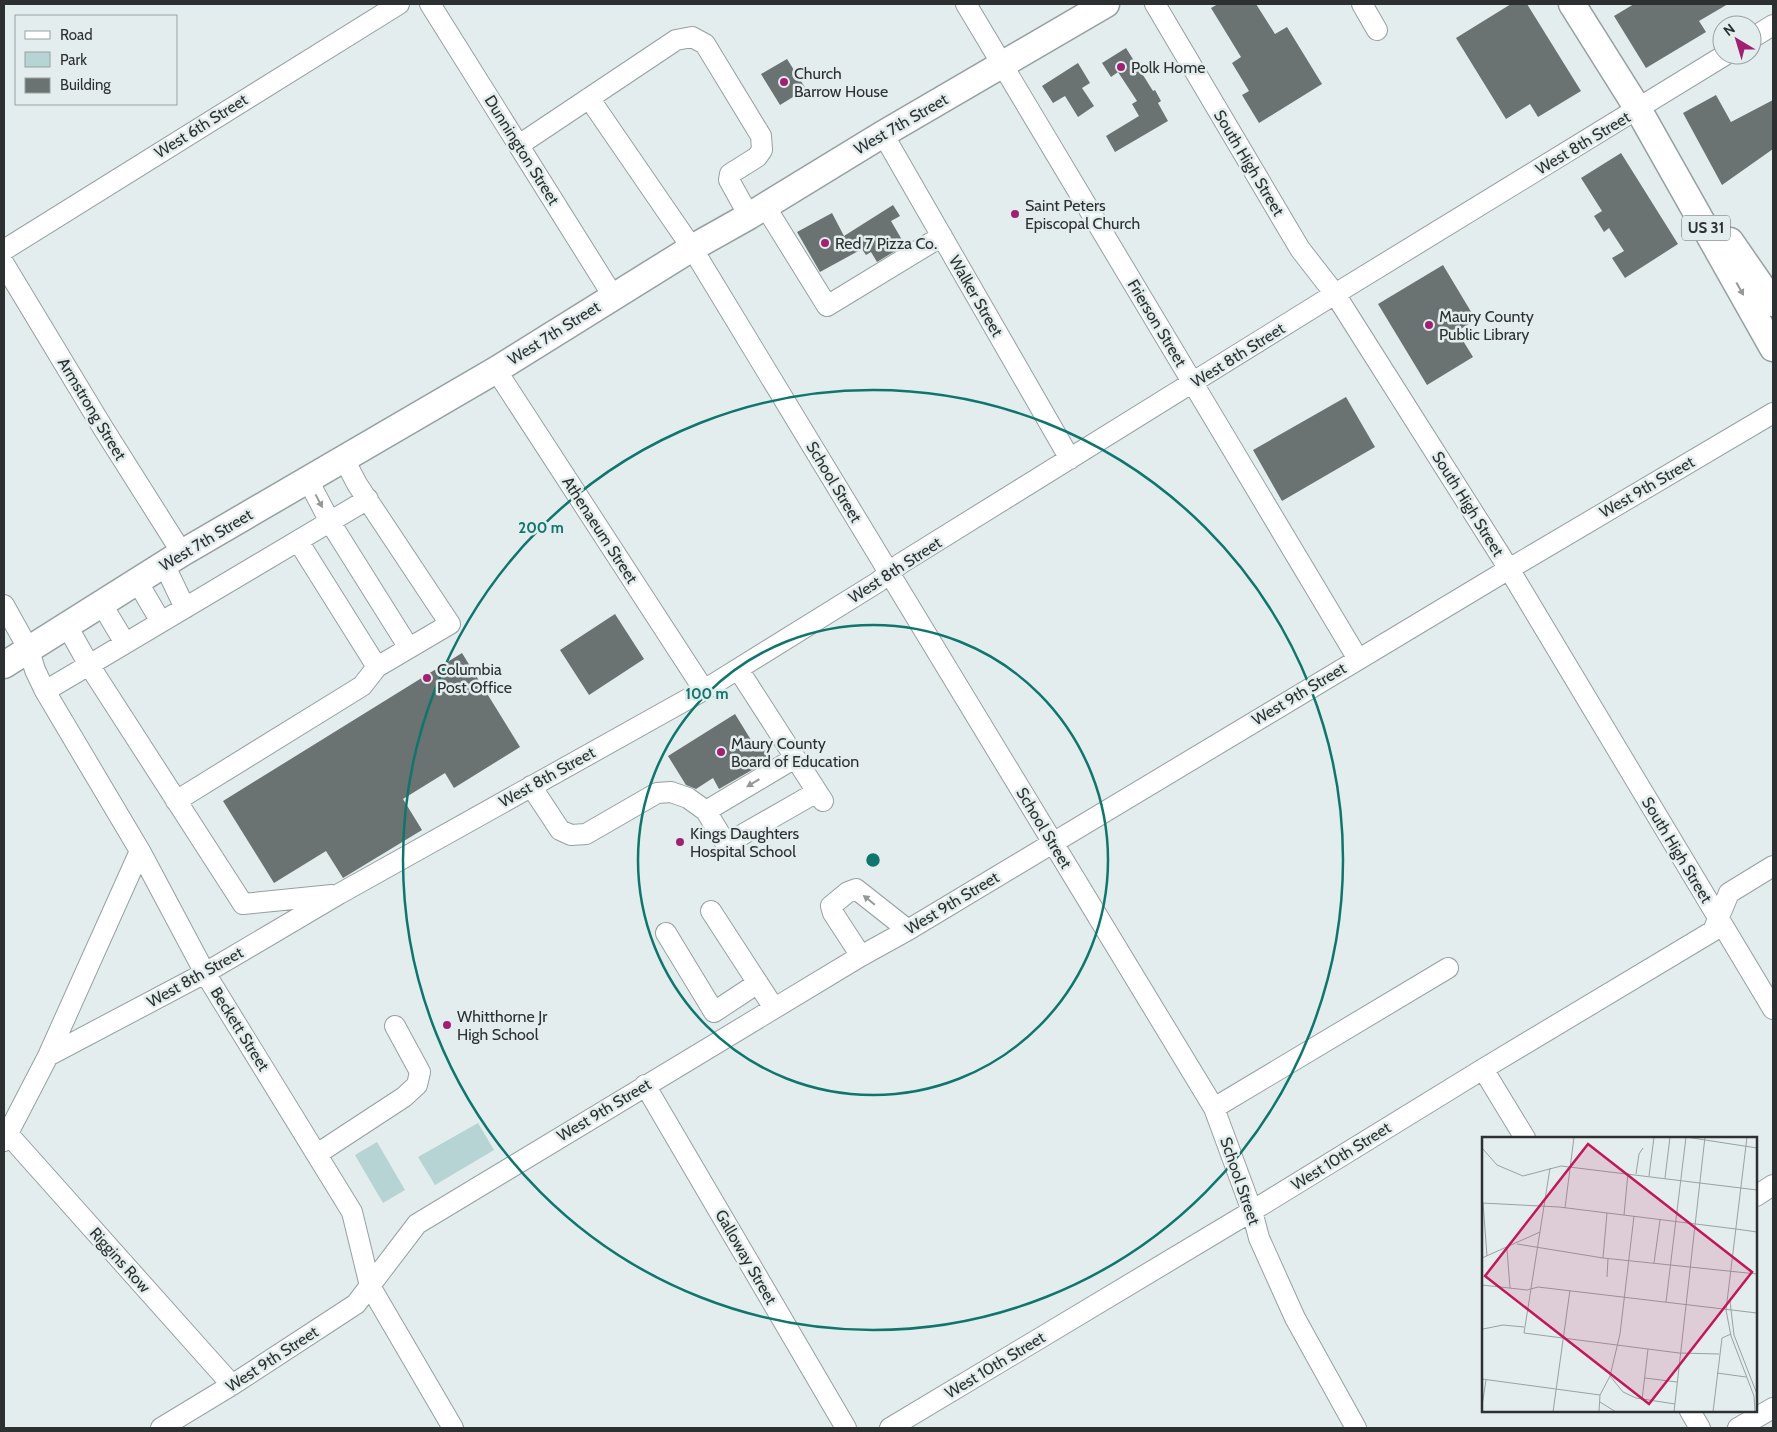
<svg xmlns="http://www.w3.org/2000/svg" width="1777" height="1432" font-family="Cabin,sans-serif">
	<style>
		.green { fill: #b6d4d4 }
		.building { fill: #6a7272 }
		.lines { fill: none; stroke-linecap: round; stroke-linejoin: round }
		.minor-casing { stroke: #96a0a0; stroke-width: 22 }
		.major-casing { stroke: #96a0a0; stroke-width: 29 }
		.minor { stroke: #fff; stroke-width: 20 }
		.major { stroke: #fff; stroke-width: 26 }
		.oneway { fill: #969898 }
		.ring { fill: none; stroke: #0f766e; stroke-width: 2.5 }
		.poi-dot { fill: #a02072; stroke: #e3eded; stroke-width: 2 }
		.labels { text-anchor: middle; dominant-baseline: central; stroke-width: 5; stroke-linejoin: round; paint-order: stroke }
		.shield { fill: #e3eded; stroke: #636969; stroke-width: 1 }
		.shield-label { font-size: 15px; font-weight: bold; fill: #2c3030 }
		.poi-label { font-size: 16px; fill: #2c3030; stroke: #e3eded; text-anchor: start }
		.street-label { font-size: 16px; fill: #2c3030; stroke: #e3eded }
		.inset-road { fill: none; stroke: #9aa1a1; stroke-width: 1 }
		.view { fill: #c2185b; fill-opacity: 0.15; stroke: #c2185b; stroke-width: 2.5 }
		.inset-edge { fill: none; stroke: #2c3030; stroke-width: 2.5 }
		.centre { fill: #0f766e; stroke: #e3eded; stroke-width: 2.5 }
		.ring-label { font-size: 15px; text-anchor: middle; font-weight: bold; fill: #0f766e; stroke: #e3eded; stroke-width: 5; stroke-linejoin: round; paint-order: stroke }
	</style>
	<rect width="100%" height="100%" fill="#e3eded"/>
	<path class="green" d="M478,1123L494,1150L435,1185L418,1157Z
		M377,1142L405,1190L383,1203L355,1155Z"/>
	<path class="building" d="M1218,4H1256L1275,34L1287,27L1322,84L1259,123L1242,95L1249,91L1232,63L1241,57L1211,8Z
		M1511,4H1527L1581,91L1538,117L1530,104L1506,119L1456,38Z
		M1634,4H1728L1699,21L1706,32L1646,68L1614,16Z
		M1126,48L1153,91L1155,90L1161,101L1158,103L1168,121L1115,152L1106,136L1139,116L1132,104L1137,101L1118,72L1111,77L1102,63Z
		M787,59L806,89L780,105L761,74Z
		M1078,63L1090,83L1082,88L1094,106L1078,117L1065,96L1053,103L1042,86Z
		M1716,95L1731,122L1773,100V149L1722,185L1683,113Z
		M1621,153L1678,244L1625,278L1612,258L1624,251L1609,228L1604,232L1594,216L1602,211L1581,178Z
		M893,205L900,216L891,221L905,245L877,262L871,252L866,255L862,249L820,272L797,232L832,213L844,236Z
		M1443,265L1476,320L1457,331L1473,357L1427,385L1378,304Z
		M1346,397L1375,447L1282,501L1253,450Z
		M615,614L644,659L589,695L560,650Z
		M462,653L520,747L454,788L445,773L403,799L422,830L343,878L326,851L274,883L223,801Z
		M735,714L756,748L761,744L771,759L719,789L713,778L696,789L686,785L668,756Z"/>
	<g class="lines">
		<defs>
			<path id="minor" d="M430,4L613,296
				M966,4L1358,659
				M1155,4L1300,249L1335,294L1509,569L1773,1009
				M1362,4L1377,30
				M1752,38L1773,25
				M589,98L692,248L1214,1108L1252,1211L1259,1238L1295,1318L1356,1428
				M883,134L1070,459
				M519,145L676,40L692,37L705,44L761,136L762,150L757,157L730,174L729,180L749,216
				M765,206L827,306L942,236
				M4,250L399,4
				M4,264L103,428L182,553
				M496,370L704,690
				M308,480L330,522L409,648
				M298,541L377,667L450,624L357,484L344,459
				M164,564L185,608
				M137,581L161,622
				M101,603L125,643
				M4,605L29,650L35,670L45,691L140,851L205,973L352,1212L370,1286L453,1428
				M67,626L89,665L368,499
				M738,669L823,801
				M45,691L89,665L243,904L332,895
				M531,786L560,830L571,835L586,834L657,793L671,792L688,798L706,811L726,844L817,792
				M176,801L362,686L377,667
				M706,811L795,758
				M711,911L774,1008
				M666,933L714,1012L758,983
				M861,956L833,913L831,906L848,892L856,889L908,930
				M48,1056L205,973L339,894L704,690L878,582L900,564L1335,294L1725,55
				M1483,1069L1525,1138
				M645,1085L846,1428
				M1214,1108L1448,968
				M8,1134L232,1385
				M4,1141L48,1056L140,851
				M317,1154L404,1097L417,1085L420,1072L395,1026
				M1756,1196L1773,1185
				M1690,1411L1700,1428
				M161,1428L232,1385L356,1304L417,1224L861,956L908,930L1509,569L1773,413
				M890,1428L1252,1211L1483,1069L1713,931L1729,893L1773,866
				M1738,1428L1773,1408"/>
			<path id="major" d="M1572,4L1638,109L1773,348
				M1730,241L1773,303
				M4,665L182,553L496,370L692,248L749,216L883,134L1106,4"/>
		</defs>
		<use href="#minor" class="minor-casing"/>
		<use href="#major" class="major-casing"/>
		<use href="#minor" class="minor"/>
		<use href="#major" class="major"/>
	</g>
	<defs><path id="oneway-solid" d="M-6-.8H1V-3.2L6.5 0L1 3.2V.8H-6Z" transform="scale(1.25)"/></defs>
	<g class="oneway">
		<use href="#oneway-solid" transform="translate(1740 289) rotate(61)"/>
		<use href="#oneway-solid" transform="translate(319 501) rotate(62)"/>
		<use href="#oneway-solid" transform="translate(753 783) rotate(149)"/>
		<use href="#oneway-solid" transform="translate(869 900) rotate(-141)"/>
	</g>
	<g class="ring">
		<circle cx="873" cy="860" r="235"/>
		<circle cx="873" cy="860" r="470"/>
	</g>
	<g class="poi-dot">
		<circle cx="1121" cy="67" r="5"/>
		<circle cx="784" cy="82" r="5"/>
		<circle cx="1015" cy="214" r="5"/>
		<circle cx="825" cy="243" r="5"/>
		<circle cx="1429" cy="325" r="5"/>
		<circle cx="427" cy="678" r="5"/>
		<circle cx="721" cy="752" r="5"/>
		<circle cx="680" cy="842" r="5"/>
		<circle cx="447" cy="1025" r="5"/>
	</g>
	<g class="labels">
		<rect class="shield" x="1682" y="215.5" width="48" height="25" rx="4"/>
		<g class="shield-label">
			<text x="1706" y="228">US 31</text>
		</g>
		<g class="poi-label">
			<text x="1131" y="67">Polk Home</text>
			<text x="794" y="73">Church<tspan x="794" dy="18">Barrow House</tspan></text>
			<text x="1025" y="205">Saint Peters<tspan x="1025" dy="18">Episcopal Church</tspan></text>
			<text x="835" y="243">Red 7 Pizza Co.</text>
			<text x="1439" y="316">Maury County<tspan x="1439" dy="18">Public Library</tspan></text>
			<text x="437" y="669">Columbia<tspan x="437" dy="18">Post Office</tspan></text>
			<text x="731" y="743">Maury County<tspan x="731" dy="18">Board of Education</tspan></text>
			<text x="690" y="833">Kings Daughters<tspan x="690" dy="18">Hospital School</tspan></text>
			<text x="457" y="1016">Whitthorne Jr<tspan x="457" dy="18">High School</tspan></text>
		</g>
		<g class="street-label">
			<text transform="translate(901 124) rotate(-30)">West 7th Street</text>
			<text transform="translate(201 126) rotate(-32)">West 6th Street</text>
			<text transform="translate(1583 143) rotate(-31)">West 8th Street</text>
			<text transform="translate(522 150) rotate(58)">Dunnington Street</text>
			<text transform="translate(1249 163) rotate(59)">South High Street</text>
			<text transform="translate(976 296) rotate(60)">Walker Street</text>
			<text transform="translate(1157 323) rotate(59)">Frierson Street</text>
			<text transform="translate(554 333) rotate(-32)">West 7th Street</text>
			<text transform="translate(1238 355) rotate(-32)">West 8th Street</text>
			<text transform="translate(92 409) rotate(59)">Armstrong Street</text>
			<text transform="translate(834 482) rotate(59)">School Street</text>
			<text transform="translate(1647 487) rotate(-30)">West 9th Street</text>
			<text transform="translate(1468 504) rotate(58)">South High Street</text>
			<text transform="translate(600 530) rotate(57)">Athenaeum Street</text>
			<text transform="translate(206 540) rotate(-31)">West 7th Street</text>
			<text transform="translate(895 570) rotate(-33)">West 8th Street</text>
			<text transform="translate(1299 694) rotate(-31)">West 9th Street</text>
			<text transform="translate(547 777) rotate(-29)">West 8th Street</text>
			<text transform="translate(1044 828) rotate(59)">School Street</text>
			<text transform="translate(1677 850) rotate(59)">South High Street</text>
			<text transform="translate(952 903) rotate(-31)">West 9th Street</text>
			<text transform="translate(195 977) rotate(-29)">West 8th Street</text>
			<text transform="translate(240 1029) rotate(58)">Beckett Street</text>
			<text transform="translate(604 1110) rotate(-31)">West 9th Street</text>
			<text transform="translate(1341 1156) rotate(-32)">West 10th Street</text>
			<text transform="translate(1240 1181) rotate(71)">School Street</text>
			<text transform="translate(746 1257) rotate(60)">Galloway Street</text>
			<text transform="translate(120 1260) rotate(48)">Riggins Row</text>
			<text transform="translate(272 1359) rotate(-33)">West 9th Street</text>
			<text transform="translate(995 1365) rotate(-31)">West 10th Street</text>
		</g>
	</g>
	<g transform="translate(1482 1137)">
		<rect width="275" height="275" fill="#e3eded"/>
		<path class="inset-road" d="M265,0L244,173L249,199L272,259L273,275M0,11L15,28L41,39L79,29L275,53M68,31L42,196L197,216L237,217M154,37L157,17L161,11M167,39L172,0M183,41L188,0M0,66L77,70L254,92M1,66L5,119M83,71L92,0M142,78L146,36M254,92L275,95M35,107L121,121L275,137M25,112L28,151M0,121L58,95M121,121L125,76M172,126L178,83M125,140L126,121M0,148L45,153L56,150L275,176M248,164L252,198L275,257M184,165L204,0L275,11M1,192L21,188L42,190M235,236L264,240M128,239L141,255L154,261L193,267M163,241L195,245M0,242L118,258M160,263L166,212M118,265L134,275M0,269L4,243M71,275L88,153M117,275L118,258L128,239L138,197L152,79M192,275L223,0M231,275L240,201L249,197"/>
		<path class="view" d="M106,7L270,135L167,267L3,139Z"/>
		<rect width="275" height="275" class="inset-edge"/>
	</g>
	<circle cx="873" cy="860" r="8" class="centre"/>
	<g class="ring-label">
		<text x="541" y="533">200 m</text>
		<text x="707" y="699">100 m</text>
	</g>
	<rect width="1777" height="1432" fill="none" stroke="#2c3030" stroke-width="10"/>
	<rect x="15" y="15" width="162" height="90" fill="#e3eded" stroke="#9aa1a1"/>
	<rect x="25" y="31" width="25" height="8" fill="#ffffff" stroke="#9aa1a1"/>
	<text x="60" y="40" font-size="15" fill="#2c3030">Road</text>
	<rect x="25" y="52" width="25" height="15" fill="#b6d4d4" stroke="#9aa1a1"/>
	<text x="60" y="65" font-size="15" fill="#2c3030">Park</text>
	<rect x="25" y="78" width="25" height="15" fill="#6a7272" stroke="#9aa1a1"/>
	<text x="60" y="90" font-size="15" fill="#2c3030">Building</text>
	<g transform="translate(1737 40) rotate(322)"><circle r="24" fill="#e3eded" stroke="#9aa1a1"/>
	<path d="M0-4L9 19L0 12L-9 19Z" fill="#a02072"/>
	<text y="-8" font-size="14" font-weight="bold" text-anchor="middle" fill="#2c3030">N</text>
	</g>
</svg>
